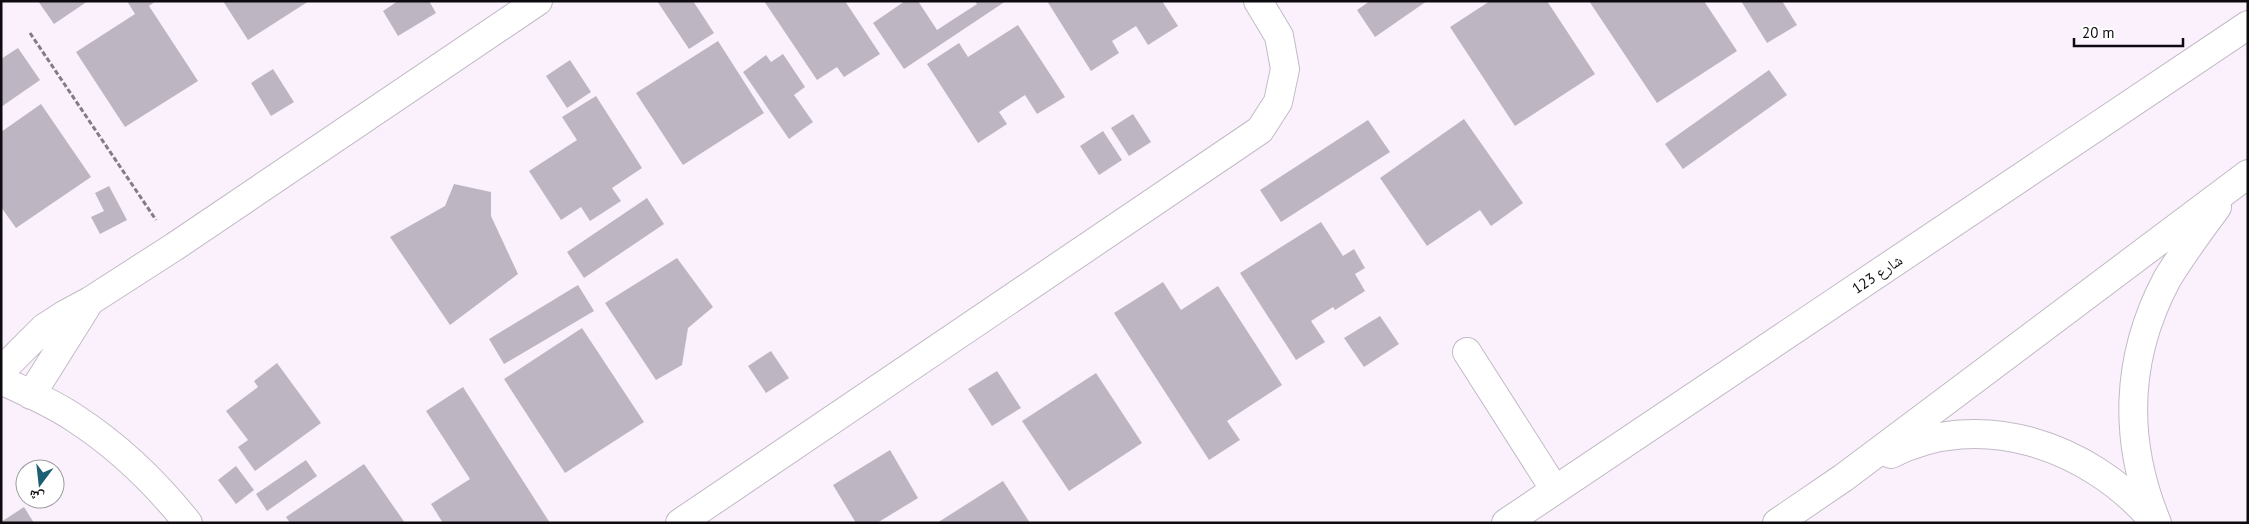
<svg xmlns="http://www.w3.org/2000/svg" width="2249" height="524" font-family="'PT Sans','Noto Naskh Arabic',sans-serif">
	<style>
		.building { fill: #bdb5c1 }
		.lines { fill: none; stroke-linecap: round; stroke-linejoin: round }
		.street-casing { stroke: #c2bac6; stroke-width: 30 }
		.secondary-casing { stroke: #c2bac6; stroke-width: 30 }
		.path { stroke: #827c84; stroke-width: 3; stroke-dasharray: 5 2.5; stroke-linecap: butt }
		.street { stroke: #fff; stroke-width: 28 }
		.secondary { stroke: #fff; stroke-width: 28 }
		.labels { text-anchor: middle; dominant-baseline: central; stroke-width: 4; stroke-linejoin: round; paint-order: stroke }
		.street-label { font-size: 15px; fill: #0d0b0f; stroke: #fff }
	</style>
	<rect width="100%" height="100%" fill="#faf1fd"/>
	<path class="building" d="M38,1H88L54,24Z
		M127,1H156L149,6L198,81L125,127L76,52L135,14Z
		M223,1H309L248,40Z
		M398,1H429L436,13L398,36L383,11Z
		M657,1H693L714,33L689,49Z
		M764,1H845L880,54L844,77L837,67L817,80Z
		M905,1H918L937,30L977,4L975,1H1006L904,69L873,23Z
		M1047,1H1162L1178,26L1148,45L1136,26L1112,41L1119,53L1091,71Z
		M1370,1H1427L1375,37L1357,10Z
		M1490,1H1547L1595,74L1515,126L1450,27Z
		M1589,1H1704L1737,51L1657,103Z
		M1741,1H1782L1797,25L1767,43Z
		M1018,25L1065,97L1037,114L1025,95L999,112L1007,124L978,143L927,64L959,43L968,57Z
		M718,41L764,113L683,165L636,93Z
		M18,48L40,80L1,107V59Z
		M783,54L805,87L794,95L813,122L789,139L743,72L766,55L771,62Z
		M570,60L591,92L567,108L546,76Z
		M273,69L294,102L271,116L251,83Z
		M1769,70L1787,95L1683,169L1665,144Z
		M596,96L642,168L612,188L621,201L590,221L581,207L561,220L529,171L577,140L562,117Z
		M41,104L91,177L16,228L1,207V132Z
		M1133,114L1151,142L1129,156L1111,128Z
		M1464,119L1523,203L1491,226L1480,210L1427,246L1380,178Z
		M1368,120L1390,152L1281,222L1260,190Z
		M1103,131L1122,160L1099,175L1080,146Z
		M454,184L491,192V216L518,274L450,325L390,237L445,206Z
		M109,186L127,220L100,234L91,217L104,211L95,193Z
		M647,198L664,224L584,278L567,252Z
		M1321,222L1343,256L1354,249L1365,268L1355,274L1365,291L1335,310L1333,307L1311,321L1325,342L1296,360L1240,273Z
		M677,258L713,307L688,328L682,365L656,380L605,303Z
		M1163,282L1181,310L1218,286L1282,385L1227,421L1240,440L1209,460L1114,313Z
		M578,285L594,311L504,364L489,339Z
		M1380,316L1399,344L1364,367L1344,338Z
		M582,328L644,422L565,473L504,379Z
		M771,351L789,378L766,393L748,366Z
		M277,363L321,423L255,471L238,447L248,440L226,411L258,387L254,381Z
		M997,371L1021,408L992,426L968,389Z
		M1096,373L1142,443L1069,491L1022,421Z
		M463,387L507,456L550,523H443L431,504L470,479L426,411Z
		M890,450L918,498L877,523H856L833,485Z
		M306,460L317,476L267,511L256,494Z
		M364,464L405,523H290L286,517Z
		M236,466L254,490L236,504L218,480Z
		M1003,481L1030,523H937Z
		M24,507L34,523H1V522Z"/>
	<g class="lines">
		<defs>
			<path id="street" d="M1467,352L1555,490
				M1,371L44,328L64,315L90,301L174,247L538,1
				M1,380C26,392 53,403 76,419C119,447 156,483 188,523
				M31,395L88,304
				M680,523L1260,130L1278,102L1285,69L1279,36L1258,1"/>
			<path id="secondary" d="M1891,454C1980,408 2088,446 2151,518
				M1506,523L2248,25
				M1777,523L1843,478L2248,174
				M2157,523C2123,441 2125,358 2167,279C2182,254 2200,230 2217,207"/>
		</defs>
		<use href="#street" class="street-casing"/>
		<use href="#secondary" class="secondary-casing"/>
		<path class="path" d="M1896,1V2
			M30,33L156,220"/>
		<use href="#street" class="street"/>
		<use href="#secondary" class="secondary"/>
	</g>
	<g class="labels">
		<g class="street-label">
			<text transform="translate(1877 274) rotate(-34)">شارع 123</text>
		</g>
	</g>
	<rect width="2249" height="524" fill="none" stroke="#0d0b0f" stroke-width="5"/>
	<g transform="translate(40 484) rotate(195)"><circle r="24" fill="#ffffff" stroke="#9e9d9f"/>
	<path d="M0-4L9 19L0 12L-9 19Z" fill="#1c5f72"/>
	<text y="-8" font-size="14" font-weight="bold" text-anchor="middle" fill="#0d0b0f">ش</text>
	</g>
	<path d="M2074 38v8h109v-8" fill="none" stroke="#0d0b0f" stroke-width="2.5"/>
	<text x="2082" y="38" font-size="15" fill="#0d0b0f" stroke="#ffffff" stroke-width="4" paint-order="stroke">20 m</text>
</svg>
